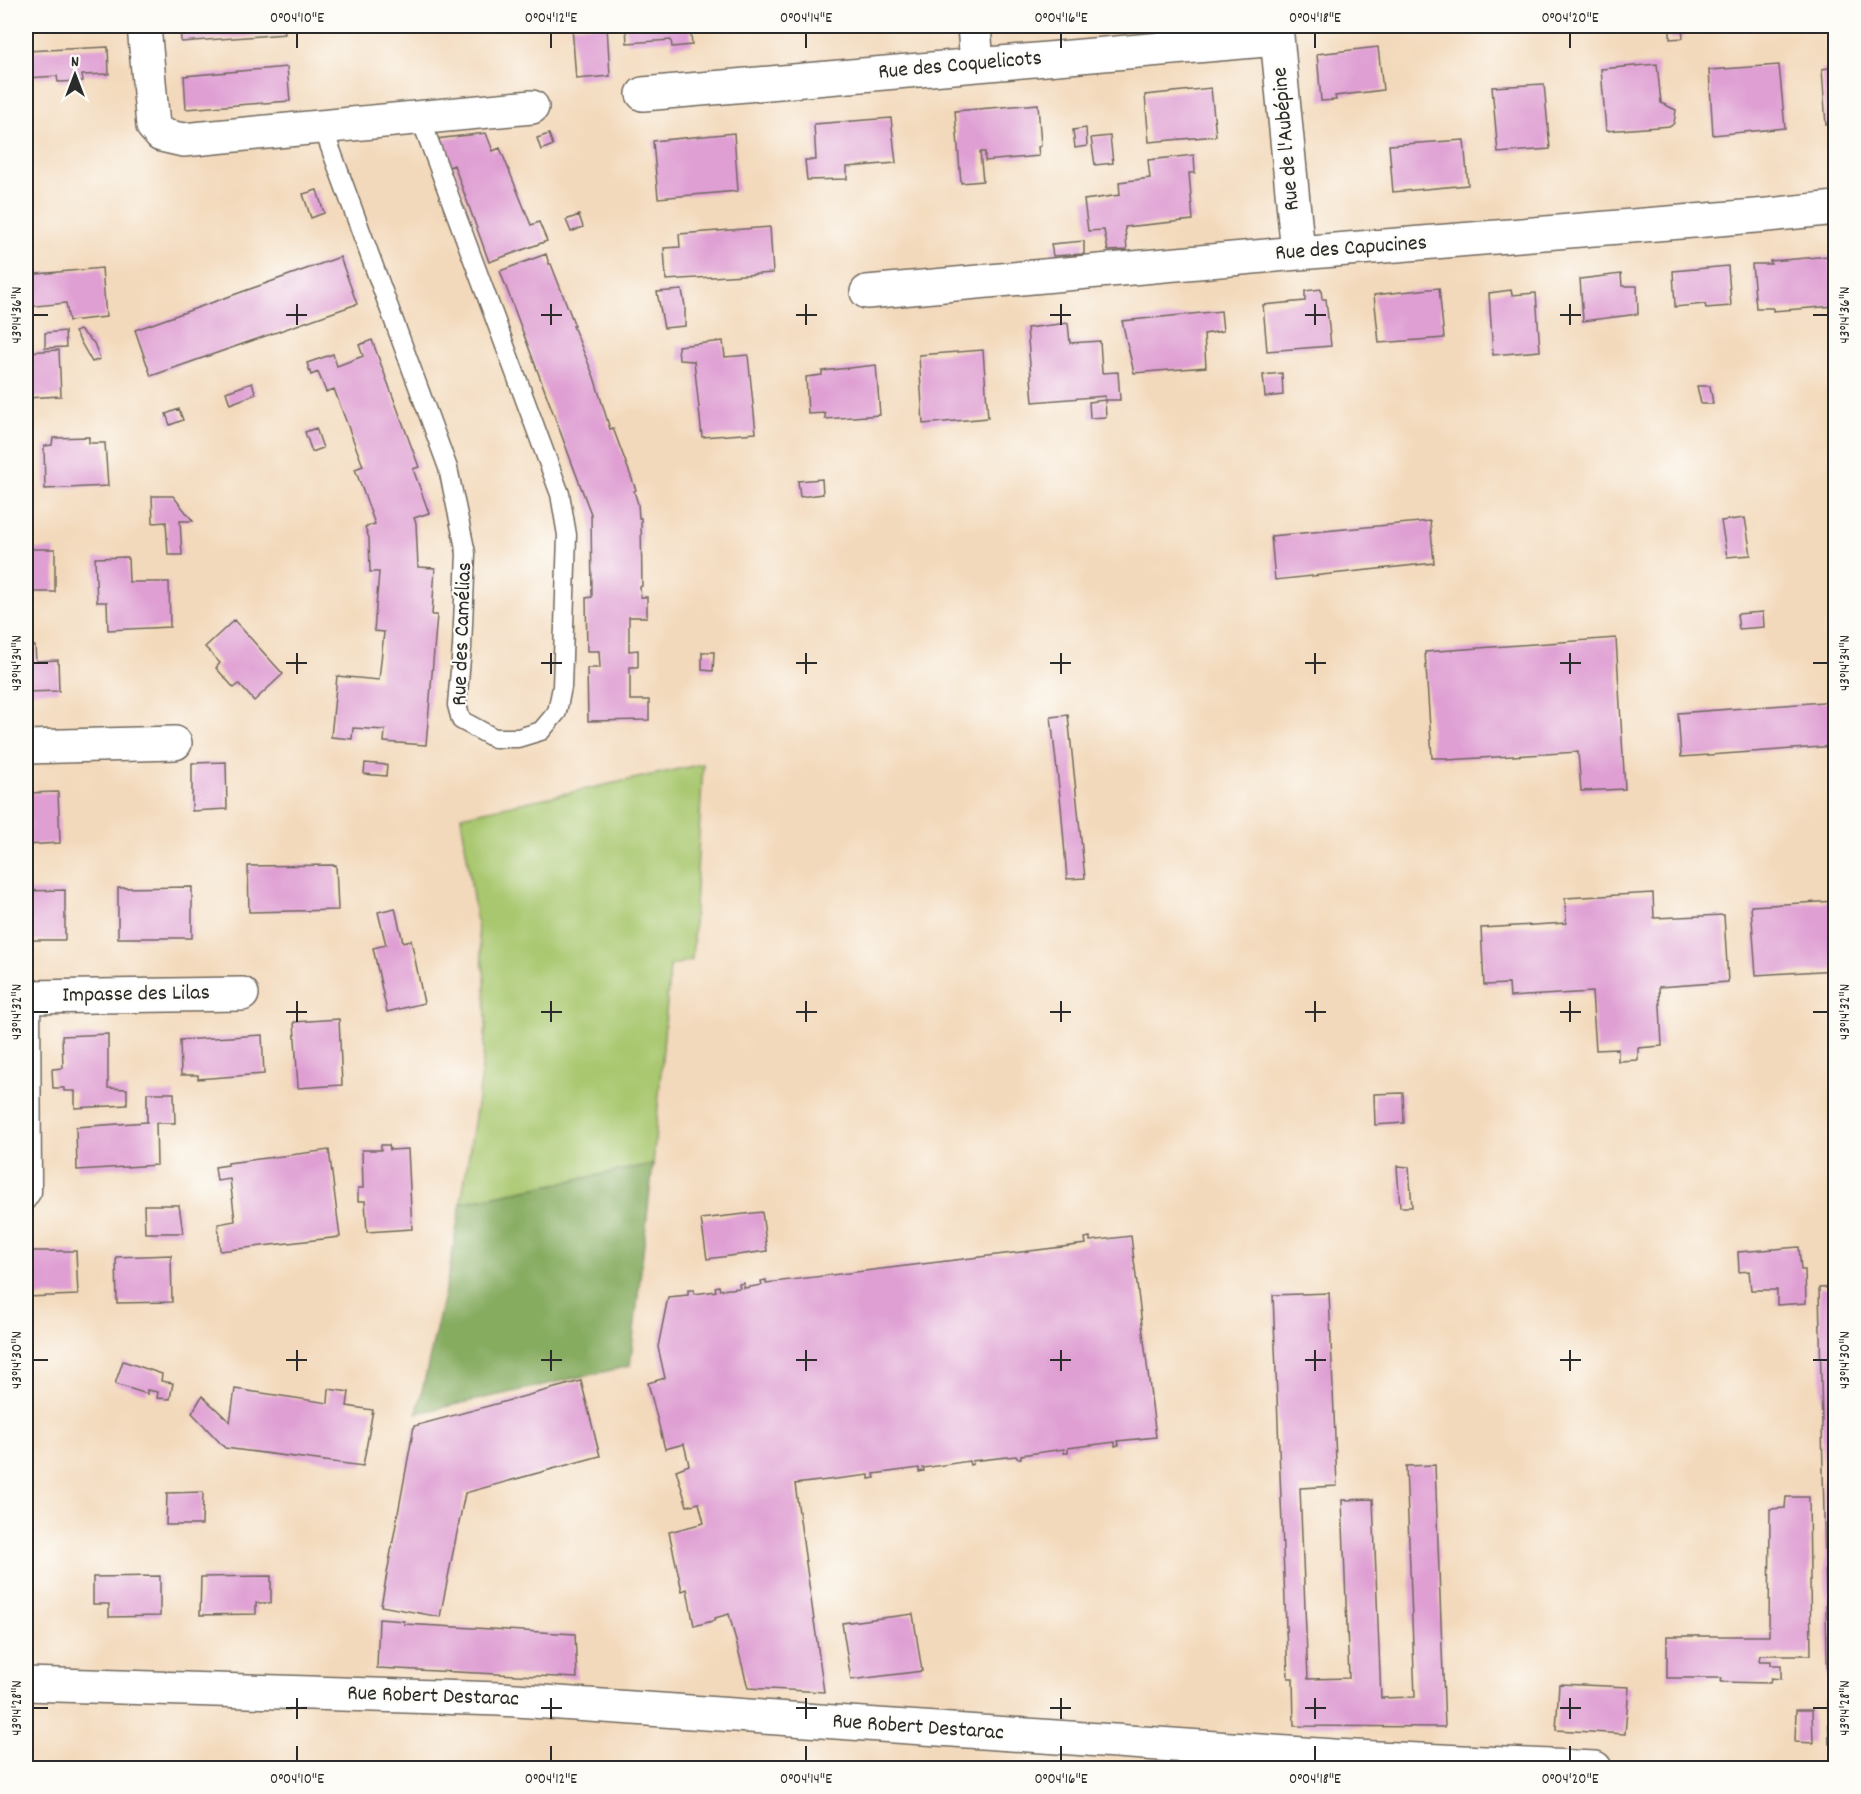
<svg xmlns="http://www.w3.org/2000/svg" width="1861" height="1794" font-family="Dekko,sans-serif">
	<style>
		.green { fill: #a8c76e; stroke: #6a794c; stroke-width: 1.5 }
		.forest { fill: #86ac61; stroke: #586c46; stroke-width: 1.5 }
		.building { fill: #df9fd3 }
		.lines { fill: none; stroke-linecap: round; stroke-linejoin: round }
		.service-casing { stroke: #71685d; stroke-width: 21 }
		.minor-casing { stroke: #71685d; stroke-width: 36 }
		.service { stroke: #fff; stroke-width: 18 }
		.minor { stroke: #fff; stroke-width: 33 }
		.ticks { fill: none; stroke: #2b2b2b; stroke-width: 2 }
		.labels { text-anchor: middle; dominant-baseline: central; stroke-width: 4.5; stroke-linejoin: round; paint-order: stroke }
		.street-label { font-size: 22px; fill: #2b2b2b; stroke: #fdfcf7 }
		.neatline { fill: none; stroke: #2b2b2b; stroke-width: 2 }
		.ticks-label { font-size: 15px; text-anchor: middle; fill: #2b2b2b }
	</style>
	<rect width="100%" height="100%" fill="#fdfcf7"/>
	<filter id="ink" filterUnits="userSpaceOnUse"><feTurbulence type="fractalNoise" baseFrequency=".0167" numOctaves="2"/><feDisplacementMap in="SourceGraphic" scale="12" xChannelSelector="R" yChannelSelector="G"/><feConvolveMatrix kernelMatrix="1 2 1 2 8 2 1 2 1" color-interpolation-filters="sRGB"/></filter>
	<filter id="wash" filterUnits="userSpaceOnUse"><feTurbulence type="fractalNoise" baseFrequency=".008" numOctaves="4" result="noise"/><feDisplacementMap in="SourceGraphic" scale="24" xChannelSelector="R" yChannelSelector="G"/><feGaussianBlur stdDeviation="1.35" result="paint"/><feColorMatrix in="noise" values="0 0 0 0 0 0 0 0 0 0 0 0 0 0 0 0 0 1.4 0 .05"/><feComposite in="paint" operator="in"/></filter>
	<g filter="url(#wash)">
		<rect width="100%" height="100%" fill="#f3d9bb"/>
		<path class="green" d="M703,764L692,960L670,966L653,1164L461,1203L481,1080L486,1026L485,979L461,816Z"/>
		<path class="forest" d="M653,1164L630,1366L417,1413L449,1273L461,1203Z"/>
		<g id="blocks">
			<path class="building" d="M180,26H284L285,34L181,42Z
				M572,26H607L610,76L576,79Z
				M626,26H690L692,45L672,47L671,40L627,43Z
				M1670,26H1682L1683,38L1670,39Z
				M108,47L109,74L82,75L83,81L58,82L57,76L27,78L26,51Z
				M1378,47L1383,90L1335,96L1336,100L1321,101L1317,54Z
				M1657,64L1661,103L1676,110L1674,123L1671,126L1606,131L1601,69Z
				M1779,65L1785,128L1713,135L1709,70Z
				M287,67L290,101L186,109L184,76Z
				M1836,67V125H1826L1822,69Z
				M1544,84L1550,149L1498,153L1492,87Z
				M1211,88L1216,136L1149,142L1145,95Z
				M1038,104L1041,146L1038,147L1039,156L985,161V152H980L983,181L961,183L955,111Z
				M891,118L896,163L847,167V179L807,180L805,160H816L814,124Z
				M1086,128L1087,146L1075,148L1073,130Z
				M486,133L493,151L500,148L531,225L539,222L547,241L489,262L454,165L447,168L436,139Z
				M734,133L738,191L658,198L653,141Z
				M549,134L553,145L541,150L537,138Z
				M1110,136L1113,163L1095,165L1091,138Z
				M1464,140L1468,185L1393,192L1389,145Z
				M1194,155L1195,173H1189L1193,220L1125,227L1127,250L1108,251L1104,230L1088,231L1084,200L1120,195L1119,182L1150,178L1148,160Z
				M317,190L324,213L311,218L303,194Z
				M579,215L583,227L571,232L566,220Z
				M770,227L773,273L666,280L664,248L680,247L679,234Z
				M1084,241V254L1053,256L1051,244Z
				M546,254L549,264H551L575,326H573L594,377L610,429L613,428L636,490L634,491L638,504L639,518H641L642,586L640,587L641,597H647V617H629V651L638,650V667H630V700H649V720L588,721L587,668H600L599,651H587L586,598L592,597L591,514L500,271Z
				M1830,256L1835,306L1773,311V308H1756L1752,264H1771L1770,261Z
				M340,257L357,304L151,376L135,330Z
				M1728,266L1731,306L1706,308L1705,304L1675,307L1673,271Z
				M102,268L106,317L69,321L66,303L26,307V275Z
				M1621,274L1622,286H1637L1638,314L1583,321L1580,279Z
				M1439,288L1444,338L1379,343L1374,295Z
				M1321,289L1322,299H1326L1331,346L1267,351L1263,305L1305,301V291Z
				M682,290L685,306V326L664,328L657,292Z
				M1511,290L1512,295L1536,293L1540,351L1493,355L1489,293Z
				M1221,311L1223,331L1204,334L1206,367L1134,373L1122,321Z
				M1068,323L1070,343L1100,341L1102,373L1118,372L1120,400H1105V396L1033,402L1027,328Z
				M80,330L94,343L100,359L92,362L75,332Z
				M65,331L66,347L45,348V333Z
				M372,340L419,467L413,469L429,513L414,518L416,523L418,567L435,568L432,615H437L426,745L384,742L385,730L353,728L352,739L331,737L337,676L379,680L384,632L374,631L379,572H370L369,538L365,527L375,524L355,469L363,466L334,389L326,392L318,372L311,375L307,363L333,354L337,366L363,356L359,345Z
				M723,341L725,357L748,355L756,433L702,437L694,361L679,360L678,346Z
				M59,350L61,396L26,398V352Z
				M983,350L988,418L923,424L919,355Z
				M876,365L880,415L825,419V413L808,414L806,377L822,375V371Z
				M1282,373L1283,395L1265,397L1263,375Z
				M252,383L256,394L230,404L226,392Z
				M1697,386H1710L1713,404H1701Z
				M1105,400L1106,417L1090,418L1089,402Z
				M179,409L183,420L170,425L166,414Z
				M316,428L323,448L312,452L305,432Z
				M89,437V443H105L108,486L45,489L44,446L52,445L53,438Z
				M822,479L823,494L800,497L798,481Z
				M152,496H173L193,521H180L182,555H168L166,522L153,523Z
				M1745,518L1751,555L1727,557L1721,521Z
				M1430,521L1434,563L1275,580L1271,536Z
				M26,549H55V592H26Z
				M128,557L129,582H169L170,627L108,630L107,602H97L95,558Z
				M1763,612L1764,627L1739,629L1737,614Z
				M234,620L283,674L254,701L239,684L234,688L216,668L220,663L205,647Z
				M1616,638L1625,789L1581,791L1578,752L1447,760V758H1432L1425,652Z
				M26,646H35L36,661L58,660L59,691L26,692Z
				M702,652H714L713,671L702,670Z
				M1836,701V746L1681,757L1678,713Z
				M1068,715L1085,878L1067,879L1061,806L1051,717Z
				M226,762L227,809L192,811V763Z
				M365,763L387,765L386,776L364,774Z
				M58,792L60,843L26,845V793Z
				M336,865L338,910L249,912L248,866Z
				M192,887V938H118V888Z
				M65,890V940H26V891Z
				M1653,893L1654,918L1724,915L1728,982L1659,987L1662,1046L1638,1048V1060L1618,1061V1049L1596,1050L1592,992L1510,997L1509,984L1484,985L1481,928L1566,923L1565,898Z
				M1836,901V970L1756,975L1751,906Z
				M395,908L403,942L411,940L424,1003L387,1012L373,948L386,945L378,912Z
				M339,1019L342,1085L298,1088L294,1022Z
				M108,1034V1088L127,1089V1105L75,1108V1091H64V1088H53L52,1069L63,1068L62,1036Z
				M262,1035L264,1074L198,1079V1075H181L180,1040Z
				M147,1093H174L175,1123H156L157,1165L77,1170L76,1127L147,1122Z
				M1403,1093L1404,1123L1375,1125L1374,1094Z
				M381,1145H389L390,1150L408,1149L412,1229L367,1232L365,1201H358V1188H363L362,1150H381Z
				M329,1150L340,1237L220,1251L218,1224L235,1221L230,1179L217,1181L215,1167L228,1165V1163Z
				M1397,1166L1409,1167L1412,1207H1400Z
				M144,1205H179L183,1233H145Z
				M762,1212L767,1251L707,1259L701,1219Z
				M1131,1236L1156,1437L1118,1441L1119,1445L1115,1446V1442L1068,1448V1453H1064V1449L1021,1455V1458H1017L1016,1456L972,1461L973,1464L970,1465L969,1461L923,1468L924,1471L919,1472V1468L874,1474L875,1478L869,1479V1475L795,1484L824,1692L748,1688L729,1614L715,1618L716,1620L694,1626L687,1589L682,1591L669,1532L704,1523L699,1503L687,1506L676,1470L689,1465L684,1444L665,1449L648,1383L665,1378L658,1347L668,1297L688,1295V1290H694V1294L716,1291L715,1287L719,1286L720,1290L740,1288L739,1284L744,1283V1288L762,1285L761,1281L766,1280V1283L1086,1244L1085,1238L1090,1237V1241Z
				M1799,1247L1801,1270H1805L1806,1303L1777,1305V1290H1751L1749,1271L1739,1272L1738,1252Z
				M26,1251H76L78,1295L26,1297Z
				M171,1255L172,1302L117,1303L116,1257Z
				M1836,1287V1744H1829L1819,1288Z
				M1329,1293L1337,1486L1300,1488L1308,1679L1349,1678L1342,1500L1373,1499L1381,1698L1415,1697L1406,1466L1435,1465L1445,1727L1294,1726L1293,1678H1288L1273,1295Z
				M123,1361L162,1374L161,1381L173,1383L170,1399L157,1398L158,1392L147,1390V1394L115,1384Z
				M581,1381L600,1456L465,1493L440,1617L381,1606L414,1426Z
				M235,1389L328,1403L329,1389L349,1392L347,1406L373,1410L363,1466L225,1448L192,1413L202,1396L230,1422Z
				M203,1492L202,1525H166L167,1493Z
				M1786,1497H1809L1811,1655H1760L1759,1661H1771V1665H1781V1679L1771,1678L1770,1683L1721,1682L1722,1678H1667V1636H1769L1770,1509L1785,1508Z
				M160,1576V1616L109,1617V1604H93V1577Z
				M271,1576V1603H256V1614L200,1615L201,1577Z
				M913,1614L922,1671L851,1680L842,1623Z
				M379,1619L404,1621V1624L575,1634L577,1678L377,1668Z
				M1559,1684L1629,1687L1625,1734L1556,1730Z
				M1796,1710H1812L1813,1743L1795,1742Z"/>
		</g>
	</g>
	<g filter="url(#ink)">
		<use href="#blocks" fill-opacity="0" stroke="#71685d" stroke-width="1.5"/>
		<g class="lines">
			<defs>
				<path id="service" d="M323,128L448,468L466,553L462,647L457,705L461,720L494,738H518L541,731L557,712L562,687L567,535L560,494L420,117
					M26,1201L32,1192L31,997"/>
				<path id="minor" d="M144,26L153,126L161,135L183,140L532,107
					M974,26L977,64
					M1276,26L1298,253
					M643,94L1277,39
					M867,292L1298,253L1768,215L1836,208
					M26,747L175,743
					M26,997L242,994
					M26,1684L500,1699L1333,1756L1595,1768"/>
			</defs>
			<use href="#service" class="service-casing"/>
			<use href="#minor" class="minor-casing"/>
			<use href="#service" class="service"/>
			<use href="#minor" class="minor"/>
		</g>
	</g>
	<path class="ticks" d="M297,33V48M551,33V48M806,33V48M1061,33V48M1315,33V48M1570,33V48M297,304V325M551,304V325M806,304V325M1061,304V325M1315,304V325M1570,304V325M33,315H48M286,315H307M541,315H562M796,315H817M1050,315H1071M1305,315H1326M1560,315H1581M1813,315H1828M297,653V674M551,653V674M806,653V674M1061,653V674M1315,653V674M1570,653V674M33,663H48M286,663H307M541,663H562M796,663H817M1050,663H1071M1305,663H1326M1560,663H1581M1813,663H1828M297,1001V1022M551,1001V1022M806,1001V1022M1061,1001V1022M1315,1001V1022M1570,1001V1022M33,1012H48M286,1012H307M541,1012H562M796,1012H817M1050,1012H1071M1305,1012H1326M1560,1012H1581M1813,1012H1828M297,1350V1371M551,1350V1371M806,1350V1371M1061,1350V1371M1315,1350V1371M1570,1350V1371M33,1360H48M286,1360H307M541,1360H562M796,1360H817M1050,1360H1071M1305,1360H1326M1560,1360H1581M1813,1360H1828M297,1698V1719M551,1698V1719M806,1698V1719M1061,1698V1719M1315,1698V1719M1570,1698V1719M33,1708H48M286,1708H307M541,1708H562M796,1708H817M1050,1708H1071M1305,1708H1326M1560,1708H1581M1813,1708H1828M297,1746V1761M551,1746V1761M806,1746V1761M1061,1746V1761M1315,1746V1761M1570,1746V1761"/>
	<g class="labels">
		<g class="street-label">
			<text transform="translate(960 66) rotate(-5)">Rue des Coquelicots</text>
			<text transform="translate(1287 139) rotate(-95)">Rue de l'Aubépine</text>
			<text transform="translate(1351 249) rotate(-4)">Rue des Capucines</text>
			<text transform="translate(463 634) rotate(-88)">Rue des Camélias</text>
			<text transform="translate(136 995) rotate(-1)">Impasse des Lilas</text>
			<text transform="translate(433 1697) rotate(2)">Rue Robert Destarac</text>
			<text transform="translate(918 1728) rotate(4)">Rue Robert Destarac</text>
		</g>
	</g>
	<rect width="1861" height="1794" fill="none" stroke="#fdfcf7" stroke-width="66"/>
	<g transform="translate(75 75)" stroke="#fdfcf7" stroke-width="4.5" paint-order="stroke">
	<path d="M0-4.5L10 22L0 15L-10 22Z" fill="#2b2b2b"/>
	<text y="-9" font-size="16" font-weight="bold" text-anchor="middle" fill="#2b2b2b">N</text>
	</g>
	<rect x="33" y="33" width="1795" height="1728" class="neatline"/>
	<g class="ticks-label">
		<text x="297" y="22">0°04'10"E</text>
		<text x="551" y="22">0°04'12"E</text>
		<text x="806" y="22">0°04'14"E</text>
		<text x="1061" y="22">0°04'16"E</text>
		<text x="1315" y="22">0°04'18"E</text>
		<text x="1570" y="22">0°04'20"E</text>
		<text transform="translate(16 315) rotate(-90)" y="5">43°14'36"N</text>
		<text transform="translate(1844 315) rotate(-90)" y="5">43°14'36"N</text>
		<text transform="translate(16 663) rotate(-90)" y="5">43°14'34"N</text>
		<text transform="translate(1844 663) rotate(-90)" y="5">43°14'34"N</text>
		<text transform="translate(16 1012) rotate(-90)" y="5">43°14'32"N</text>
		<text transform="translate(1844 1012) rotate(-90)" y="5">43°14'32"N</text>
		<text transform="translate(16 1360) rotate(-90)" y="5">43°14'30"N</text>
		<text transform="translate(1844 1360) rotate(-90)" y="5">43°14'30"N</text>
		<text transform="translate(16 1708) rotate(-90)" y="5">43°14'28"N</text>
		<text transform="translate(1844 1708) rotate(-90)" y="5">43°14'28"N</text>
		<text x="297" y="1783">0°04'10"E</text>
		<text x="551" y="1783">0°04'12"E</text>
		<text x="806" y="1783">0°04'14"E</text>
		<text x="1061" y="1783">0°04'16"E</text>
		<text x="1315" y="1783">0°04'18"E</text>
		<text x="1570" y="1783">0°04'20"E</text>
	</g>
</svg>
